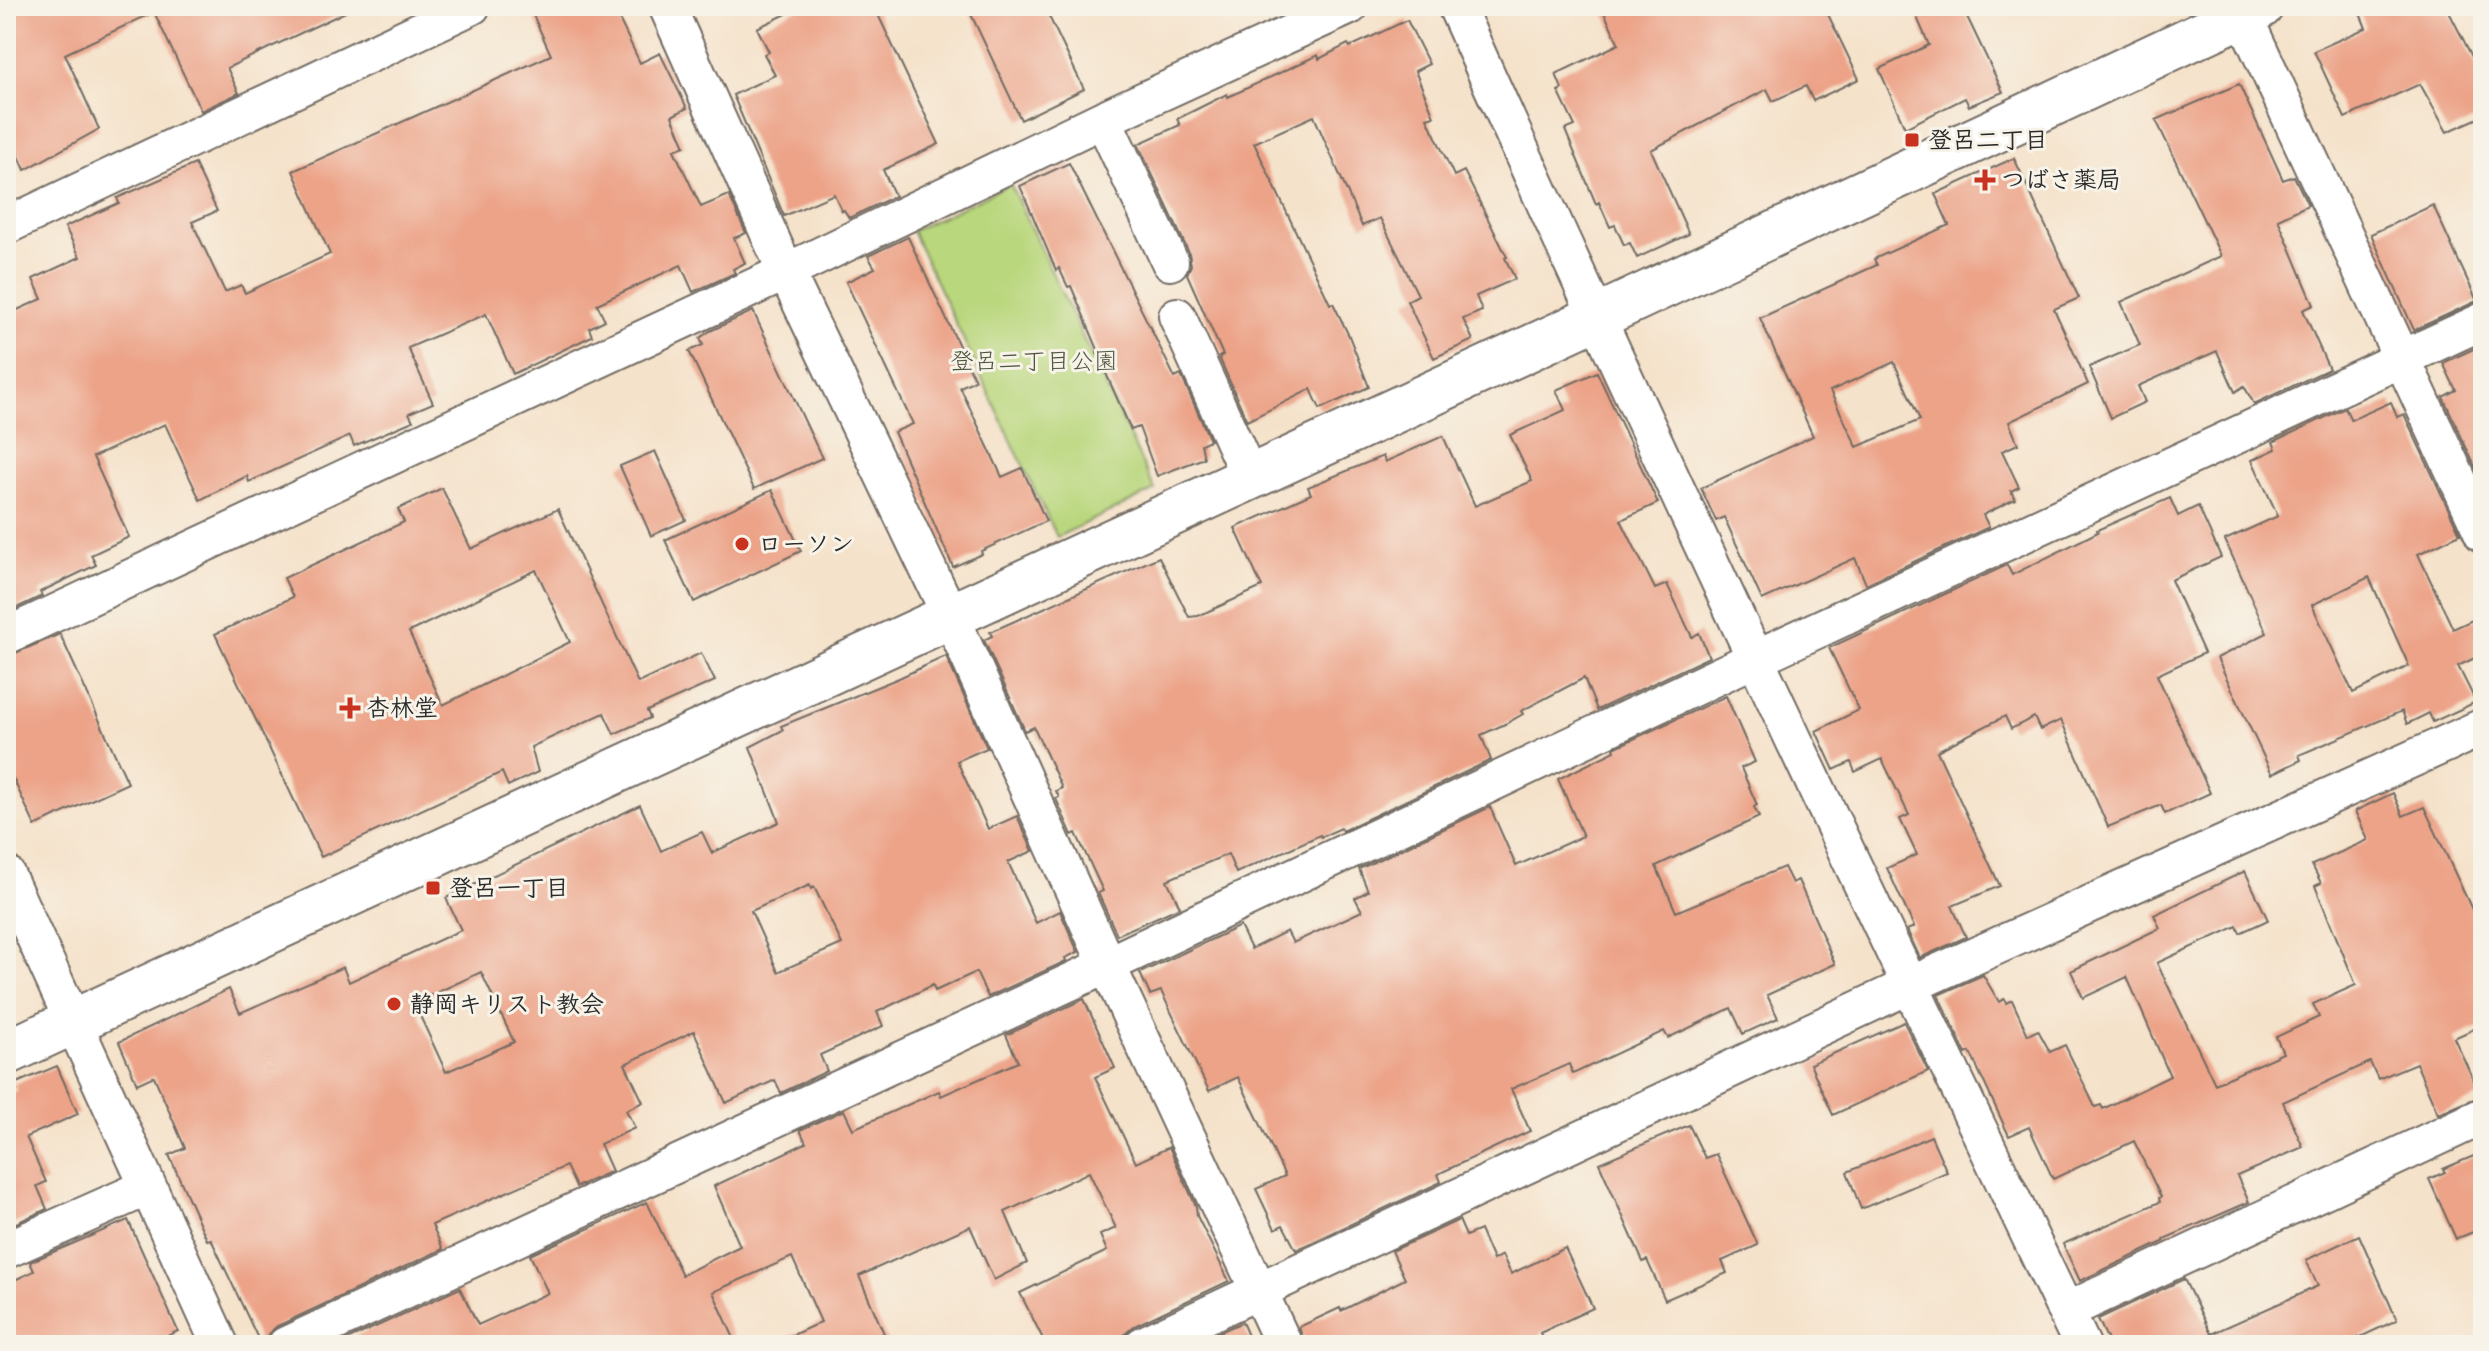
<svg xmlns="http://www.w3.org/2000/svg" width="2489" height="1351" font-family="'Balsamiq Sans','Klee One',sans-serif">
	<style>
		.green { fill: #b9d77d; stroke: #728154; stroke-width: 2 }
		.building { fill: #eca388; fill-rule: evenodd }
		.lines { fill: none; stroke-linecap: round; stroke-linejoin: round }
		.minor-casing { stroke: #726b63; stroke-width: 40 }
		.tertiary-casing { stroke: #726b63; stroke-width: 48 }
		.minor { stroke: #fff; stroke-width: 36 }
		.tertiary { stroke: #fff; stroke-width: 44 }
		.poi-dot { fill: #c8321e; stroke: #f7f3e8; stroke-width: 3 }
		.labels { text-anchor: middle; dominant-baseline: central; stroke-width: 6; stroke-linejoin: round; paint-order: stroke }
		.poi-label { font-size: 24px; font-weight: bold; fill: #2b2b2b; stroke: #f7f3e8; text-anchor: start }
		.park-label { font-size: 24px; fill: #4e5640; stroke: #f7f3e8 }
	</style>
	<rect width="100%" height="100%" fill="#f7f3e8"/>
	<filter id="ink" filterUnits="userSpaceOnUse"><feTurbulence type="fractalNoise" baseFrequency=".0125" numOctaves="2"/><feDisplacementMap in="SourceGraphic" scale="16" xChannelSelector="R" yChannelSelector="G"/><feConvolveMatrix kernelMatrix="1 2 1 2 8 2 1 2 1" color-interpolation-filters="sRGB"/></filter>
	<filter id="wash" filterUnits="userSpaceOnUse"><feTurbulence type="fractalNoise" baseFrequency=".006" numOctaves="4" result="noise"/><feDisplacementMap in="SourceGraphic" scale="32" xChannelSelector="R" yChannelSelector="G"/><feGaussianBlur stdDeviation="1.8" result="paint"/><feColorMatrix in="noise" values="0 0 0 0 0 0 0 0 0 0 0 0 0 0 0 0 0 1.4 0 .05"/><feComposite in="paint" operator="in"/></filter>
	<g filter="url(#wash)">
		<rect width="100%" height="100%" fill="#f5e2ca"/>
		<path class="green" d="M1010,184L1155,490L1057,537L912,231Z"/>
		<g id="blocks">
			<path class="building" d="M6,6H358L227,68L239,93L201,111L154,12L65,54L99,129L25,170L6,126Z
				M529,6H613L640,63L660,53L687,108L672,116L685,146L674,150L701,207L729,195L746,233L734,238L745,263L733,269L735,273L693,292L681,265L597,304L605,320L589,328L592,336L513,374L486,314L408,348L433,403L409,413L413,421L354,446L350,436L249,482L247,476L200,500L165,424L93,457L129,537L91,555L96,565L40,592L42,596L6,613V315L42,299L33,279L80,257L65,227L119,203L117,198L195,164L217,211L192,222L225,292L241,285L245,293L330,254L293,171L551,55Z
				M803,6H874L939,144L883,170L895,196L849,218L844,210L842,211L834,194L784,216L733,95L775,75L764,54L769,52L757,28Z
				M967,6H1044L1084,89L1021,120Z
				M1601,6H1824L1859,79L1813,101L1806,86L1773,101L1767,89L1651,150L1689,234L1637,258L1630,243L1624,245L1615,225L1610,227L1599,202L1596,204L1565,130L1575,126L1558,91L1562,89L1556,74L1619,44Z
				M1912,6H1962L2003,92L1969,106L1965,98L1905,128L1879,69L1929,45Z
				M2357,6H2446L2483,78V116L2447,132L2420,84L2345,118L2314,51L2366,28Z
				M1407,20L1429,64L1415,71L1434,116L1427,118L1454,176L1464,171L1507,257L1505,258L1515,279L1476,296L1482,311L1463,319L1473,340L1434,358L1407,301L1418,295L1380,218L1362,226L1314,116L1254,143L1330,304L1333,303L1349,336L1369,387L1320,409L1311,389L1247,421L1219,357L1223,355L1187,274L1191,265L1189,253L1138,144L1180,125L1177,119L1227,94L1228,97L1318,55L1319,59L1348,44L1350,47Z
				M2239,84L2283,180L2294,176L2308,205L2278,219L2314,305L2303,310L2329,369L2254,404L2244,386L2235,392L2217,351L2138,386L2145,402L2111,418L2089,367L2140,345L2121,302L2221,256L2156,120Z
				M2014,158L2079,298L2054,309L2088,384L2009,422L2018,444L2002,451L2019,487L2011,491L2015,499L1983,515L1989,527L1866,584L1855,558L1762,600L1724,517L1716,521L1701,488L1813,436L1760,318L1877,265L1874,259L1949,225L1935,194ZM1894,362L1920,420L1857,447L1830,391Z
				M1069,163L1175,378L1181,375L1210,440L1201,444L1204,458L1157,476L1139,427L1131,430L1097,353L1099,352L1071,286L1068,287L1059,268L1056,270L1020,186Z
				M2433,205L2477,301L2414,330L2371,234Z
				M908,237L975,380L960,387L1002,477L1022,468L1046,521L981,551L982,554L953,567L894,432L913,424L846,282L875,268L868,256Z
				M753,311L822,458L754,489L689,351L703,345L700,338L710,331Z
				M2480,346L2483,353V484L2443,397L2456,390L2443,363Z
				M1597,372L1658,503L1621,520L1655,589L1667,584L1692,637L1699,633L1709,657L1597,710L1584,678L1521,711L1523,714L1507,723L1481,735L1491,760L1342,831L1341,828L1321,837L1320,835L1236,873L1228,854L1167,880L1180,907L1117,935L1098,893L1103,891L1076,833L1072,835L1056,799L1059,797L1056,791L1062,788L1034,727L1025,731L984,640L992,636L990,632L1159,557L1189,617L1198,616L1262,587L1235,528L1311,494L1308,487L1383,456L1385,462L1443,436L1475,506L1532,481L1510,435L1565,410L1556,390Z
				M2391,402L2397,417L2404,414L2460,534L2418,554L2453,629L2483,615V654L2458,666L2476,702L2433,722L2429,713L2407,724L2402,711L2299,755L2301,760L2272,774L2217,658L2267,633L2225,540L2278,516L2252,460L2276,449L2273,442L2345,408L2351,420ZM2369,577L2409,666L2353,693L2312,605Z
				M655,451L686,520L651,536L620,466Z
				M442,488L471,549L558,509L638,683L701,653L715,681L647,711L650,718L614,734L604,713L531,747L538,772L508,786L502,772L321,857L215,634L293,597L284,578L404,522L398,509ZM536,570L570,642L443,705L409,632Z
				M772,490L801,551L694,602L665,540Z
				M2170,498L2178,516L2198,506L2221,557L2171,580L2204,653L2157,675L2210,793L2165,814L2161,805L2108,827L2061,720L2040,730L2034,717L2011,729L2005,716L1937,751L2000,886L1952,906L1966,937L1920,958L1907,930L1914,927L1887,868L1917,855L1900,819L1909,815L1882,759L1855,772L1851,762L1834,770L1816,731L1859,710L1829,648L2007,565L2012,575L2098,532L2097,530Z
				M60,634L128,783L35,826L6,763V657Z
				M946,656L987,748L957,761L988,829L1017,816L1033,851L1008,862L1036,923L1060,911L1078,952L1065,958L1066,961L988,997L976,972L935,991L933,985L877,1012L883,1026L820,1055L827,1071L781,1093L775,1080L726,1103L694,1031L625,1064L643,1102L626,1110L635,1128L600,1144L612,1171L576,1187L566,1166L432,1225L443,1249L277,1326L268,1334L265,1345H261L211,1239L207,1240L169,1155L185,1148L154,1076L137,1084L119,1042L229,989L240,1013L343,967L349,982L461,930L446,898L640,805L661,851L702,832L712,853L779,822L750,747L783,730L781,726L899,678ZM810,885L811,889L814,887L842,944L778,972L751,911ZM481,972L514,1042L446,1072L414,1003Z
				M1726,696L1755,762L1741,768L1757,805L1754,807L1759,817L1656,866L1676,912L1784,867L1792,883L1798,880L1835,964L1767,995L1778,1018L1743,1034L1731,1008L1668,1038L1664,1031L1573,1074L1569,1064L1511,1089L1530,1131L1438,1174L1441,1182L1296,1250L1283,1225L1275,1229L1256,1189L1285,1176L1238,1077L1209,1091L1161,991L1150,995L1140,973L1240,926L1251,949L1287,931L1293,943L1362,911L1355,898L1368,891L1359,869L1490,807L1516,866L1583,836L1558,779L1615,751L1614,748Z
				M2393,793L2403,816L2424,807L2483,933V1025L2454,1038L2481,1096L2438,1114L2416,1063L2378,1079L2370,1062L2283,1102L2303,1147L2237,1176L2249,1202L2164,1239L2165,1241L2080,1281L2063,1244L2160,1202L2159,1198L2161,1197L2134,1141L2053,1179L2029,1127L2009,1136L1970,1052L1966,1054L1938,995L1983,975L1999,1002L2004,999L2006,1003L2012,1000L2028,1035L2038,1030L2050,1052L2065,1045L2095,1107L2101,1105L2103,1109L2170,1076L2127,977L2083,998L2071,971L2160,928L2154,915L2245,871L2268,920L2240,933L2237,926L2157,963L2215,1084L2283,1053L2276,1037L2319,1017L2313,1004L2356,985L2315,886L2321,883L2312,865L2368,840L2355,811Z
				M1084,999L1115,1068L1095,1077L1136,1163L1169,1147L1196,1206L1197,1216L1229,1281L1134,1326L1125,1334L1122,1345H1046L1020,1293L1107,1251L1100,1235L1116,1228L1089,1172L1005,1212L1027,1263L994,1280L970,1226L859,1276L889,1345H771L821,1322L792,1257L713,1292L737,1345H336L460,1288L478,1325L548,1293L530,1255L647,1202L682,1275L740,1246L714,1186L806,1143L800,1130L844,1110L853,1129L939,1091L941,1096L1018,1062L1006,1035Z
				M1904,1022L1928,1071L1833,1115L1810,1064Z
				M57,1066L78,1114L26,1137L46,1182L37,1186L47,1209L14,1224L6,1206V1091L8,1095L17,1091L14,1084Z
				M1689,1125L1705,1158L1716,1154L1758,1245L1722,1261L1727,1273L1665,1300L1647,1260L1643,1262L1599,1163Z
				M1931,1136L1947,1172L1861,1209L1847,1172Z
				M2483,1152V1228L2456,1239L2429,1179L2445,1172L2443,1169Z
				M128,1220L178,1331L148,1345H6V1284L34,1271L30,1262Z
				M1459,1220L1466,1236L1480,1230L1493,1260L1502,1255L1511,1274L1565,1248L1593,1308L1540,1333L1546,1345H1305L1299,1327L1340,1308L1341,1311L1405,1279L1392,1251Z
				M2359,1235L2397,1320L2343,1345H2110L2098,1319L2184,1279L2211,1334L2318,1286L2306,1260Z
				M1242,1322L1252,1345H1192Z"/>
		</g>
	</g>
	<g filter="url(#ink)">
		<use href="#blocks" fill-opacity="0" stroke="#726b63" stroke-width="2"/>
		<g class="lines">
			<defs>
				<path id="minor" d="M667,6L786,272L951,617L1107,965L1284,1345
					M1456,6C1657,456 1869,901 2082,1345
					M2239,6L2483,534
					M1103,119L1170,262
					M6,226L472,6
					M1177,316L1249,476
					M6,636L786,272L1103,119L1350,6
					M6,874L220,1345
					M6,1250L148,1187
					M2066,1311L2483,1116
					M286,1345L1107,965L1754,659L2483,321
					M1143,1345L1908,986L2483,727"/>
				<path id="tertiary" d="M6,1053L1595,318L2261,6"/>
			</defs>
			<use href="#minor" class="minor-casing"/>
			<use href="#tertiary" class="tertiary-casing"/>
			<use href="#minor" class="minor"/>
			<use href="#tertiary" class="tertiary"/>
		</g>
	</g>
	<g class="poi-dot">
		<rect x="1904" y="132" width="16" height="16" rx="4"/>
		<path d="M1981 168h8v8h8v8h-8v8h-8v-8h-8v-8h8z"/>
		<circle cx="742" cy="544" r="8"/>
		<path d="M346 696h8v8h8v8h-8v8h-8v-8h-8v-8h8z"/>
		<rect x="425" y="880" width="16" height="16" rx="4"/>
		<circle cx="394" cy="1004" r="8"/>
	</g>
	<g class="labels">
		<g class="poi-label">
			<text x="1928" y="140">登呂二丁目</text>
			<text x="2001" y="180">つばさ薬局</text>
			<text x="758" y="544">ローソン</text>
			<text x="366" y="708">杏林堂</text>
			<text x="449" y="888">登呂一丁目</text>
			<text x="410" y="1004">静岡キリスト教会</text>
		</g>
		<g class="park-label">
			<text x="1034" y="361">登呂二丁目公園</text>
		</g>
	</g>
	<rect width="2489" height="1351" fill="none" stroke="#f7f3e8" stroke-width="32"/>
</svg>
